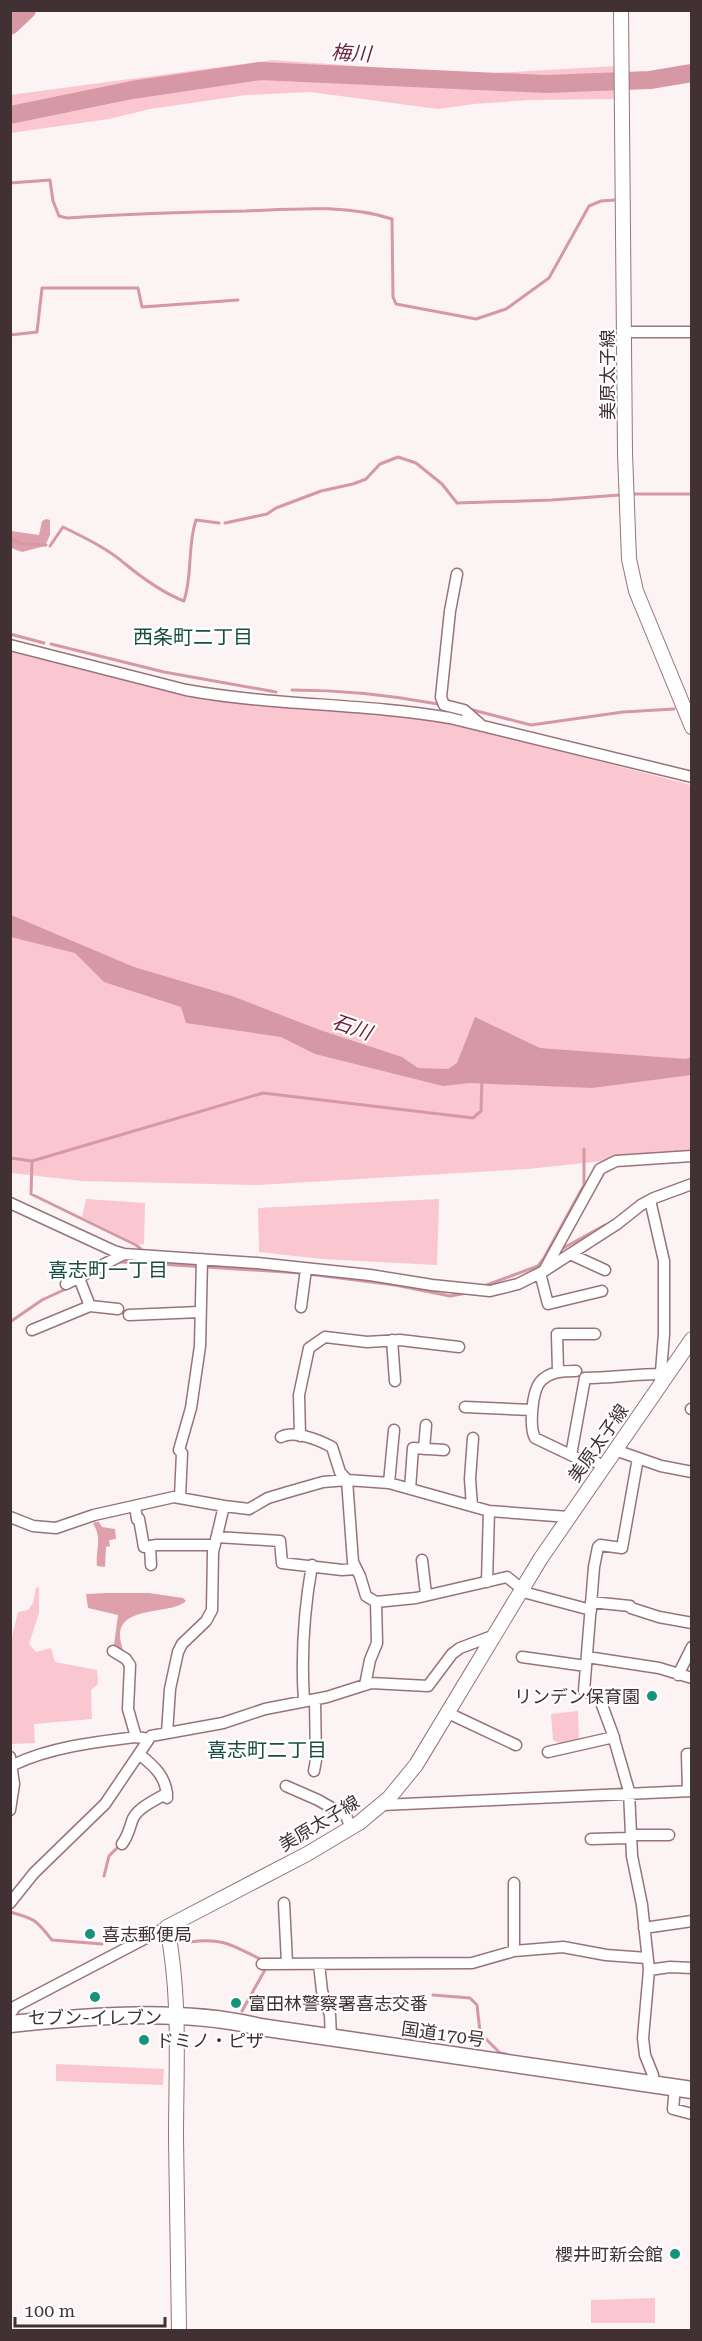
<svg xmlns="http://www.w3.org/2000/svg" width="702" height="2341" font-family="'Roboto Serif','Noto Sans JP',serif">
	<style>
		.green { fill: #fac7d0 }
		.forest { fill: #dea0ab }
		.water { fill: #d698a4 }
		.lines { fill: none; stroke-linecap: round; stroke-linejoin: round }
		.stream { stroke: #d698a4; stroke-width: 3 }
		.river { stroke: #d698a4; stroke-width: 18 }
		.minor-casing { stroke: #98737a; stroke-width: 13 }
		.major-casing { stroke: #98737a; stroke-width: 16 }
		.highway-casing { stroke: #98737a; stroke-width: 19 }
		.minor { stroke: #fff; stroke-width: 10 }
		.major { stroke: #fff; stroke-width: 14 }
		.highway { stroke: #fff; stroke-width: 16 }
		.poi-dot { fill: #15937b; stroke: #fff; stroke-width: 2 }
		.labels { text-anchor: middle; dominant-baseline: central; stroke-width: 4.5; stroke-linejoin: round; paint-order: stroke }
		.street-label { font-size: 18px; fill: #413134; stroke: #fff }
		.poi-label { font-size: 18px; fill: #413134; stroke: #fff; text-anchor: start }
		.water-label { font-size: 20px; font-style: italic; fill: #6d2439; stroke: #fff }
		.neighbourhood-label { font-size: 20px; fill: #184e42; stroke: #fff }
	</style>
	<rect width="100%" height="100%" fill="#fcf3f5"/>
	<path class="green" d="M272,60L475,74L616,66L617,99L531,100L474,104L438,109L310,92L246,95L150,109L109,119L11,133L10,95Z
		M11,652L217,700L441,720L691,785V1152L527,1169L258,1185L82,1181L11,1173Z
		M86,1199L145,1203L144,1244L140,1245L82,1217Z
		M439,1199L437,1265L322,1259L259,1252L258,1208Z
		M39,1587V1613L29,1644L36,1652L51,1648L55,1662L97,1670L98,1684L91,1690L92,1719L34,1724L35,1743L11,1744V1641L18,1612L28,1610L33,1603L36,1588Z
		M578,1711L579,1742L559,1743L553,1740L551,1714Z
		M56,2064L164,2069L163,2085L56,2081Z
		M655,2298V2323H591V2300Z"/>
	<path class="forest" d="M46,519L50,520V535L45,546L22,552L11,548V531L39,535L42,521Z
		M95,1522H99L102,1527L115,1529L116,1539L109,1540L110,1546L106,1547L105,1567L97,1566C95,1551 103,1538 93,1524Z
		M106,1593H149L183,1598L186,1601C172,1615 119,1605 120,1636C120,1641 122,1646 123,1650L114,1645L118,1615L88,1608L86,1594Z"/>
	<path class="water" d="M11,915L134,967L232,996L320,1030L402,1057L418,1068L448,1069L457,1063L475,1017L540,1048L686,1059L691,1057V1075L592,1088L470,1083L443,1086L315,1054L281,1037L186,1023L181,1007L104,982L75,953L11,937Z"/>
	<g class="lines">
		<path class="stream" d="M17,11L20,17
			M10,183L50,180L53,201L59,216L67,218C127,214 186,212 246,211C294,209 345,204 392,219L393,297L396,304L476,319L506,309L549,278L589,206L601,201L615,200
			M10,335L37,332L42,288H138L142,307L238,300
			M634,494H692
			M225,523L267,514L276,508L321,491L353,484L366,479L380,464L398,457L416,463L442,484L457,503L552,500L620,495
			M10,539L22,544L46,545
			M50,546L63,527C83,537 107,548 124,563C141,577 163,593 184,601C193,574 187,546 196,520L219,523
			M10,634L44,643
			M51,644L164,672L276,692
			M292,690C341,690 390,695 438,704
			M469,709L531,725L623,712L674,709
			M10,1158L32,1161L263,1093L473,1118L481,1111L482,1080
			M32,1161L31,1194L136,1245L141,1249L144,1263L301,1273
			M558,1251L605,1225
			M119,1262L144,1263
			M308,1274L395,1285L450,1296L467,1293
			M484,1286L538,1266L544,1258L584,1185V1149
			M10,1322L42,1300L68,1288
			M104,1876L109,1856L119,1846
			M10,1912C36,1919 36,1920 52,1940L102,1944
			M190,1942C223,1937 233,1946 262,1960
			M433,1995L470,1998L477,2005L480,2032L483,2036L500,2053L506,2054
			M242,2011L266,1968"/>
		<path class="river" d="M10,26L27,10
			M10,115L132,90L260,71L545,84L650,80L692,73"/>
		<defs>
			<path id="minor" d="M625,332H692
				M457,574L450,611L441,697L444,705L464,710L480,724
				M10,645L186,690C274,706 363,703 450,718L692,777
				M650,1200L664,1261V1334L660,1384
				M10,1203L114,1251L124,1254L257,1263L370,1275L432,1285L490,1291L518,1284L544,1271L617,1224L641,1205L654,1198L692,1184
				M570,1254L605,1270
				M545,1269L600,1169L616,1161L692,1156
				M540,1273L548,1304L602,1291
				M66,1284L124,1254
				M90,1306L118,1309
				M301,1307L306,1269
				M129,1315L200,1312
				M32,1330L90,1306L79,1278
				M392,1340L395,1381
				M558,1371L557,1334H595
				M576,1371C563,1371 550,1371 540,1382C532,1392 529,1427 535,1438L579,1459L593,1461L604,1466
				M465,1407L532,1410
				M691,1409H692
				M300,1436L299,1395L309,1348L325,1337L367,1342L400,1340L459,1347
				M281,1437C295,1430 319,1440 332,1447L340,1472L347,1480L353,1562L360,1576L366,1596L376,1602L416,1598L507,1577L527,1593L591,1610
				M424,1449L426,1425
				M615,1450L661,1466L692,1472
				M571,1455L585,1378C612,1378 634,1374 661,1374
				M638,1458L622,1548L600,1545L598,1547L594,1567L584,1691L599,1697L612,1732L629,1791L632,1856L642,1905L649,1970L643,2038L645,2055L653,2075L652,2084
				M389,1483L394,1430
				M410,1489L413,1448L444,1450
				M180,1497L182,1453L179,1450L191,1408L200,1346L202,1259
				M135,1506L137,1519H139L144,1547L157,1545H215
				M472,1506L470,1479L473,1438
				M10,1517L33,1526L56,1528L94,1515L174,1497L224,1506L249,1509L268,1498L288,1492L323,1482L347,1480L389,1483L489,1511L569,1517
				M217,1537L280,1541L282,1563L342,1570L356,1569
				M150,1546L151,1565
				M422,1560L426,1594
				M487,1582L489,1511
				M591,1602L630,1606L631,1608L659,1617L692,1623
				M113,1651L126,1659L130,1665L128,1709L136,1737
				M522,1657L586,1666
				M587,1657L659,1668L692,1678
				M678,1675L692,1647
				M365,1685L370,1660L377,1643L376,1602
				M304,1701C301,1656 304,1610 312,1565
				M448,1713L516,1745
				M167,1733L170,1689L178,1652L182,1644L206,1621L212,1610L213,1552L224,1506
				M548,1752L614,1737
				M139,1754C154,1766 167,1777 167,1798
				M10,1757L14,1784L10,1810
				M13,1765C51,1747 95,1742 136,1737L149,1739
				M314,1771L316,1760L315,1700
				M286,1786L318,1800L346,1816L351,1828
				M688,1791L687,1754H692
				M382,1805L692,1791
				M630,1835H669
				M591,1839L630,1838
				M122,1844C128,1836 129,1830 132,1821C136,1808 156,1800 167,1793
				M514,1883V1951
				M10,1903L34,1873L105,1804L151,1736L223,1723L265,1709L327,1697L371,1683L428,1686L452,1654L460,1648L495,1635
				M284,1903L287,1963
				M644,1928L692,1921
				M262,1964L472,1963L514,1951L563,1947L606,1955L647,1958
				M319,1964L322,1991L330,2015L331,2038
				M649,1970L670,1967L692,1968
				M10,2014L16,2006L167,1927
				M675,2087L673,2109L692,2114"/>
			<path id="major" d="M621,10L625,453L629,559L636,591L692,727
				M179,2330C178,2266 177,2202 176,2138C176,2067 181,1997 167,1927L307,1854L359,1823L389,1798L416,1765L541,1558L692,1339"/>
			<path id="highway" d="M10,2024C88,2016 184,2008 260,2027L692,2090"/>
		</defs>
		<use href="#minor" class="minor-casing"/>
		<use href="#major" class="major-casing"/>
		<use href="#highway" class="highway-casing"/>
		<use href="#minor" class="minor"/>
		<use href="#major" class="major"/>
		<use href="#highway" class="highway"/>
	</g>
	<g class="poi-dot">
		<circle cx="652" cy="1696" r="6"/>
		<circle cx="90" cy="1934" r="6"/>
		<circle cx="95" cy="1997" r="6"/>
		<circle cx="236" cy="2003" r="6"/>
		<circle cx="144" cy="2040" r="6"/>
		<circle cx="675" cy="2254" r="6"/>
	</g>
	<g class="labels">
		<g class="street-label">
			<text transform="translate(607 375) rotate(-90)">美原太子線</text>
			<text transform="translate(598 1443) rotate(-55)">美原太子線</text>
			<text transform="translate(319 1823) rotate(-31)">美原太子線</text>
			<text transform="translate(443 2034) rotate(8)">国道170号</text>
		</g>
		<g class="poi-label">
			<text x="640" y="1696" text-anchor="end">リンデン保育園</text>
			<text x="102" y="1934">喜志郵便局</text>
			<text x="248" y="2003">富田林警察署喜志交番</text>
			<text x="95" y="2017" text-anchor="middle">セブン-イレブン</text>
			<text x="156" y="2040">ドミノ・ピザ</text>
			<text x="663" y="2254" text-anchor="end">櫻井町新会館</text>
		</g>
		<g class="water-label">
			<text transform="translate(351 53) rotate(3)">梅川</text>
			<text transform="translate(352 1027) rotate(19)">石川</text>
		</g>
		<g class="neighbourhood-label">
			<text x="193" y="637">西条町二丁目</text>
			<text x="108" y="1270">喜志町一丁目</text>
			<text x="267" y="1750">喜志町二丁目</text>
		</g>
	</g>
	<rect width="702" height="2341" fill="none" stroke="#413134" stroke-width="24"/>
	<path d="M15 2317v9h150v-9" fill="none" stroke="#413134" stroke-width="3"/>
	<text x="24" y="2317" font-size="18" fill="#413134" stroke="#ffffff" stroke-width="4.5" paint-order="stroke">100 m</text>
</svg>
